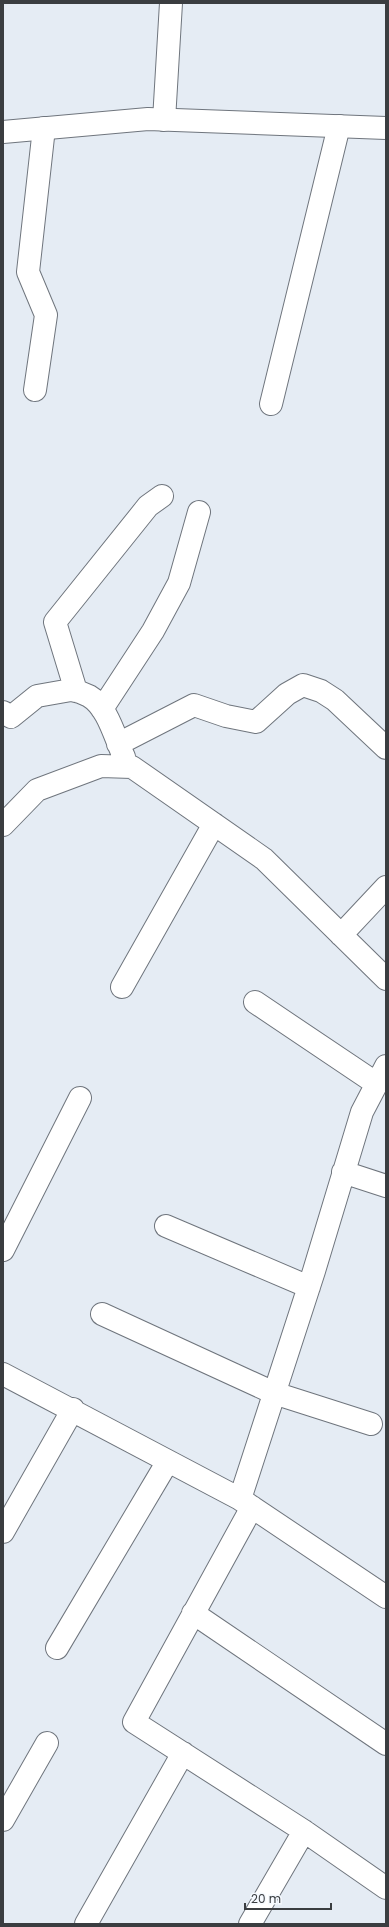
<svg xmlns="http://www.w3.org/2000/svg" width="389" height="1927" font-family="Poppins,sans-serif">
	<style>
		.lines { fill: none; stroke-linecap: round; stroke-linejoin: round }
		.street-casing { stroke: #6f757d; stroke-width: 24 }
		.secondary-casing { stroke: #6f757d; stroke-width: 24 }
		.street { stroke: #fff; stroke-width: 22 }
		.secondary { stroke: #fff; stroke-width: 22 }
	</style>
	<rect width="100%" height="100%" fill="#e5ecf4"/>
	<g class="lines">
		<defs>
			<path id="street" d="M164,120L171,3
				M35,390L46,315L28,272L44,128
				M271,404L339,126
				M76,691L55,622L148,506L162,496
				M102,709L153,631L179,583L199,512
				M3,712L11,717L37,696L71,690C77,691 83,693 89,696C108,707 115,738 124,757
				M118,744L194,705L226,716L256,722L287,694L303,685L321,691L335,700L386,748
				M3,825L37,790L101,766L132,767L264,859L386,979
				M341,935L386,887
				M122,987L214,824
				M255,1002L377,1084
				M343,1172L386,1186
				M166,1226L309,1287
				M3,1250L80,1098
				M102,1314L274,1393L371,1424
				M3,1374L240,1499L386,1597
				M240,1499L314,1271L362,1112L386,1066
				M252,1507L134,1722L304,1831L386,1888
				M3,1532L73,1409
				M193,1613L386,1744
				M57,1648L168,1461
				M3,1820L47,1743
				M86,1924L183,1753
				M250,1924L304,1831"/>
			<path id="secondary" d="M3,132L148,119L386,128"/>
		</defs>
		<use href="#street" class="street-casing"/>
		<use href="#secondary" class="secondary-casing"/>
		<use href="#street" class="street"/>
		<use href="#secondary" class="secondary"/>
	</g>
	<rect width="389" height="1927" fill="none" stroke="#3a3d40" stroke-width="8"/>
	<path d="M245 1903v6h86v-6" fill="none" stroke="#3a3d40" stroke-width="2"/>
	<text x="251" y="1903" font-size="12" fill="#3a3d40" stroke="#f5f9fe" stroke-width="3" paint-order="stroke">20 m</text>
</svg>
